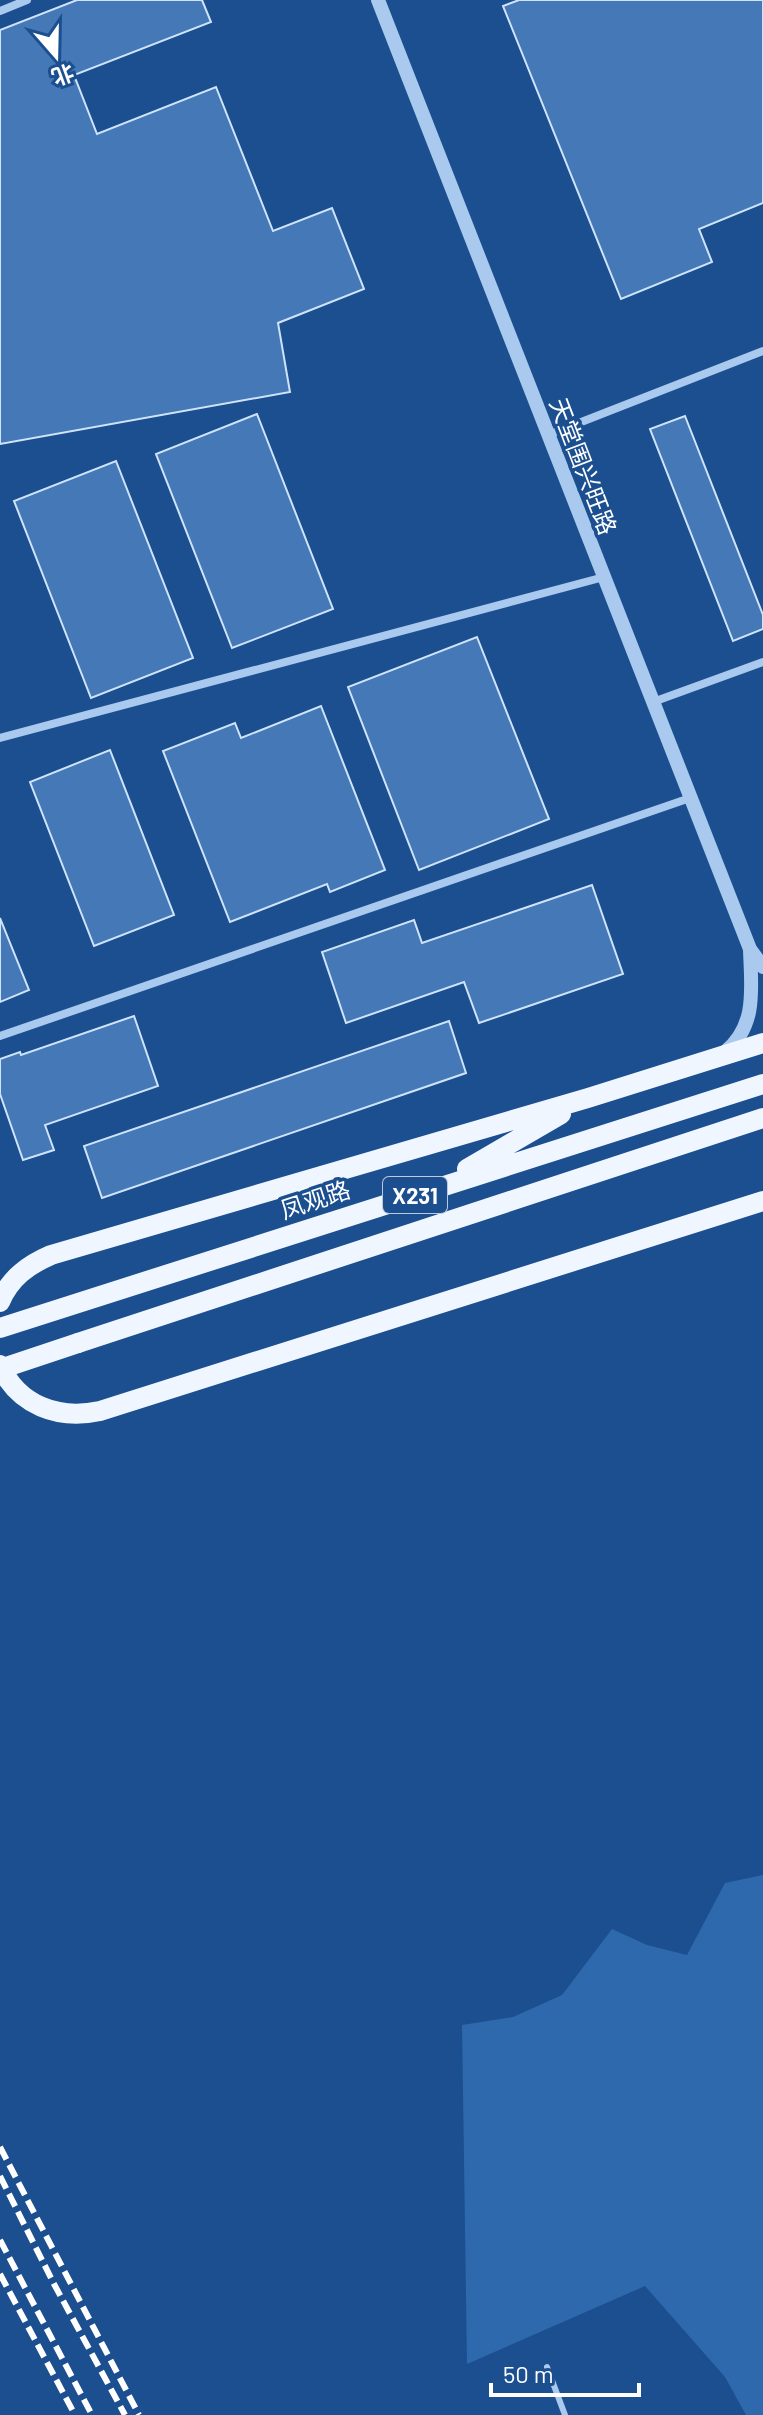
<svg xmlns="http://www.w3.org/2000/svg" width="763" height="2415" font-family="Barlow,'Noto Sans SC',sans-serif">
	<style>
		.green { fill: #2e69ad }
		.building { fill: #4478b7; stroke: #cfe3fa; stroke-width: 2 }
		.lines { fill: none; stroke-linecap: round; stroke-linejoin: round }
		.service { stroke: #a9c9ee; stroke-width: 6 }
		.minor { stroke: #a9c9ee; stroke-width: 8 }
		.tertiary { stroke: #a9c9ee; stroke-width: 14 }
		.primary { stroke: #f0f6ff; stroke-width: 20 }
		.rail { stroke: #fff; stroke-width: 6; stroke-dasharray: 14 6; stroke-linecap: butt }
		.primary-bridge { stroke: #f0f6ff; stroke-width: 20 }
		.labels { text-anchor: middle; dominant-baseline: central; stroke-width: 7; stroke-linejoin: round; paint-order: stroke }
		.shield { fill: #1b4f8f; stroke: #bbcadd; stroke-width: 2 }
		.shield-label { font-size: 22px; font-weight: bold; fill: #fff }
		.street-label { font-size: 24px; fill: #fff; stroke: #1b4f8f }
	</style>
	<rect width="100%" height="100%" fill="#1b4f8f"/>
	<path class="green" d="M763,1875V2415H746L725,2377L645,2286L467,2364L462,2025L513,2017L562,1995L612,1929L647,1945L687,1955L725,1883Z"/>
	<path class="building" d="M77,0H202L211,22L74,75L97,134L216,87L273,231L332,208L364,289L278,323L290,392L0,444V30Z
		M519,0H763V203L699,229L712,262L621,299L503,6Z
		M257,414L333,609L232,648L156,454Z
		M685,416L763,615V629L733,641L650,429Z
		M116,461L193,658L91,698L14,501Z
		M477,637L549,819L419,870L348,687Z
		M321,706L385,870L330,892L327,884L230,922L163,751L235,723L241,738Z
		M110,750L174,915L94,946L30,782Z
		M592,885L623,974L479,1023L464,982L346,1023L322,952L414,920L422,943Z
		M0,918L29,990L0,1002Z
		M134,1016L158,1086L45,1125L54,1150L23,1160L0,1094V1059L20,1052L21,1055Z
		M449,1021L466,1073L102,1198L84,1146Z"/>
	<g class="lines">
		<path class="service" d="M547,2367L565,2415"/>
		<path class="minor" d="M0,11L27,0
			M548,435L763,351
			M653,702L763,662
			M0,738L604,577
			M0,1036L690,798"/>
		<path class="tertiary" d="M378,0L750,949L763,967
			M725,1052C758,1025 751,987 750,949"/>
		<path class="primary" d="M467,1169L561,1114
			M0,1302C10,1278 28,1265 51,1255L588,1098L763,1043
			M0,1328L763,1084
			M78,1343L763,1118
			M0,1365C18,1406 59,1420 100,1411L763,1201"/>
		<path class="rail" d="M0,2147L139,2415
			M0,2176L54,2284L125,2415
			M0,2240L92,2415
			M0,2274L75,2415"/>
		<path class="primary-bridge" d="M0,1369L78,1343"/>
	</g>
	<g class="labels">
		<rect class="shield" x="383" y="1177" width="64" height="36" rx="6"/>
		<g class="shield-label">
			<text x="415" y="1195">X231</text>
		</g>
		<g class="street-label">
			<text transform="translate(584 466) rotate(69)">天堂围兴旺路</text>
			<text transform="translate(315 1199) rotate(-18)">凤观路</text>
		</g>
	</g>
	<g transform="translate(56 56) rotate(160)" stroke="#1b4f8f" stroke-width="6" paint-order="stroke">
	<path d="M0-6L14 30L0 20L-14 30Z" fill="#ffffff"/>
	<text y="-12" font-size="22" font-weight="bold" text-anchor="middle" fill="#ffffff">北</text>
	</g>
	<path d="M491 2383v12h148v-12" fill="none" stroke="#ffffff" stroke-width="4"/>
	<text x="503" y="2383" font-size="24" fill="#ffffff" stroke="#1b4f8f" stroke-width="6" paint-order="stroke">50 m</text>
</svg>
